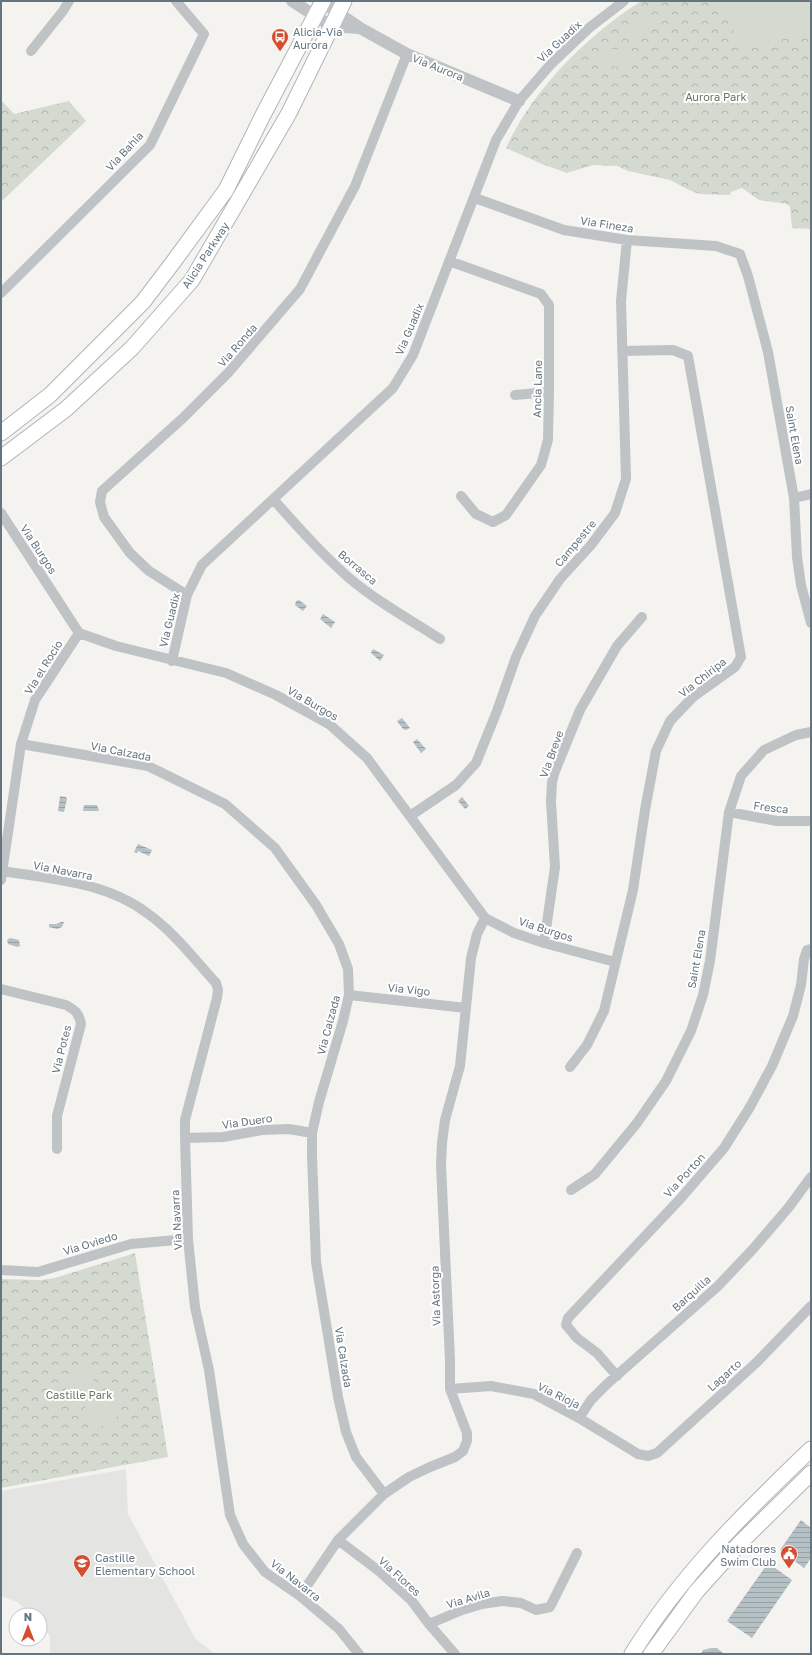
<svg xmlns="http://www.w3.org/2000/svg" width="812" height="1655" font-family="'Golos Text',sans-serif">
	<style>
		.built { fill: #e4e5e3 }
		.forest { fill: url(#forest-crowns) }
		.pitch { fill: #d5dad1 }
		.water { fill: url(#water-rules) }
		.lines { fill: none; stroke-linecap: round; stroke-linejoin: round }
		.primary-casing { stroke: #b1b5b8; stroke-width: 17 }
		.minor { stroke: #bfc3c6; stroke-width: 10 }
		.tertiary { stroke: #bfc3c6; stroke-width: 12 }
		.primary { stroke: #fff; stroke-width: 15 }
		.labels { text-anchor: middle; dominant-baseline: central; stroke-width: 4; stroke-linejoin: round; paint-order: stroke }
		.poi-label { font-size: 11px; fill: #65757f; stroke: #fff; text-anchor: start }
		.street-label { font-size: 11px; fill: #65757f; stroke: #fff }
		.park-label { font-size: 11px; fill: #687663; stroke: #fff }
	</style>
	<defs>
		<pattern id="forest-crowns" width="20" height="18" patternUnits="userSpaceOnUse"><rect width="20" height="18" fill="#d5dad1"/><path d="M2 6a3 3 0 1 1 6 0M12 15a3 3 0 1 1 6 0" fill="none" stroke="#b0b5af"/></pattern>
		<pattern id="water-rules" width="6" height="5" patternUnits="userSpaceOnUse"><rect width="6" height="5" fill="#b6c1c5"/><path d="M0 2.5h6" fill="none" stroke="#98a1a5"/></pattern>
	</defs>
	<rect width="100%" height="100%" fill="#f4f3f0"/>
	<path class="built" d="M126,1469L128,1514L195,1638L215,1654H50V1636L40,1624V1615H32L17,1602L1,1596V1491Z"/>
	<path class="forest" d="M641,1H811V229L792,228L790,207L787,204L759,200L742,188L731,192L730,195L699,194L689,190L670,180L628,171L617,166L593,165L567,173L542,164L506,148C532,90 588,35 641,1Z
		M1,100L14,114L69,101L86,121L1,202Z
		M135,1253L168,1457L1,1488V1279L41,1280L55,1278Z"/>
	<path class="pitch" d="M717,1H811V35L736,46L731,17L720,20Z
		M639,14L648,19L652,27L647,36L640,39L633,37C629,28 631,20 639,14Z
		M602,49H632V67L602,66Z
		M79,1362L98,1371L84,1401L65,1392Z
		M95,1387L125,1400L110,1430L81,1415Z"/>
	<path class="water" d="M299,600L307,606L303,611L295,605L296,601Z
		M323,614L335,622L331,628L320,619Z
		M373,649L384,655L380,661L371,653Z
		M402,718L410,728L406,730L403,729L397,721Z
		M417,739L426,749L421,753L413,742Z
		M60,796L66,797L67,799L64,812L58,811Z
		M462,797L469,806L465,809L458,801Z
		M84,805H97L99,811H83Z
		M138,844L152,850L149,856L138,851L137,853L134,852Z
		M61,922H64L62,927L57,929L49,927V924H56Z
		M10,938L19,940L20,946L17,947L8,944L7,940Z
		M801,1520L811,1528V1558L804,1568L780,1550Z
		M768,1563L792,1580L752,1638L727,1621Z
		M711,1648H717L724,1654H701L703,1650Z"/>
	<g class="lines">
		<defs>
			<path id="primary" d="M1,433L50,395L143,302L174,261L226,190L263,115L323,1
				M1,458L66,409L132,348L192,280L289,113L344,1
				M632,1654C680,1576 745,1512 811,1449
				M651,1654L696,1592L740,1543L811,1473"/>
		</defs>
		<use href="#primary" class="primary-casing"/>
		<path class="minor" d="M31,51L63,11L69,1
			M475,198L564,230L627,240L716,246L740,254L748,276L768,352L794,498L797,557L801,585L811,623
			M449,261L541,294L549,305V392L548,440L541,465L506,515L493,522L476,514L461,496
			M1,293L150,145L204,34L176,1
			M515,395L549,392
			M794,498L811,494
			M273,499C297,526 321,553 348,577C376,601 409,619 440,639
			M1,513L79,633L116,646L226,673L276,695L329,724L367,758L485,918L514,933L544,943L615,962
			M187,595L149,571L130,553L104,517L100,502L102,491L183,418L228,373L300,289L355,186L407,54
			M172,661L187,595L202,565L393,388L413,355L496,140L519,101L551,64L589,28L624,1
			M21,744L148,766L225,804L275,848L316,905L339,944L348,969L349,995L343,1021L319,1102L312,1133V1156L316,1262L338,1397L346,1432L356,1457L384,1494
			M729,812L777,821H811
			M410,816L456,785L476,763L497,711L516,657L535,616L560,579L591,545L615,513L626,479L621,301L627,240
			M2,871C52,879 106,882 147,913C174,932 194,959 216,983L218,990L217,998L185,1120V1138L188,1239L195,1307L209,1370L230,1515L243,1544L265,1572L300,1596L339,1629L359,1654
			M1,880L21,744L35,700L79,633
			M544,943L555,867L551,802L552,782L555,771L580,710L617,646L642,617
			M1,989L66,1005C75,1010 79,1013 81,1024L57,1116V1149
			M349,995L466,1008
			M570,1067L587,1045L604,1011L633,890L645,810L656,751L670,721L693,697L735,667L741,657L688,356L673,350L622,351
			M185,1138L223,1137L262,1130L289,1129L312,1133
			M571,1190L595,1174L637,1123L666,1081L691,1031L703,995L710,961L729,812L741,776L764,750L796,735L811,732
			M1,1270L38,1272L131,1244L188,1239
			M617,1376L597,1353L577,1338L566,1325L568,1318L681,1198L724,1148L750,1107L772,1066L793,1016L801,985L804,959L807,950L811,949
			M450,1389L491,1386L534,1394L579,1418L638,1454L648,1456L657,1453L757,1362L811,1306
			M579,1418L591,1400L607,1384L718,1286L753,1249L789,1207L811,1177
			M338,1540L379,1571L411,1600L429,1624L455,1654
			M300,1596L338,1540L384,1494L409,1477L430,1467L455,1457L463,1451L467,1441V1433L450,1389V1360L441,1165L442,1143L445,1120L460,1066L471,958L477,934L485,918
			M429,1624L462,1610L482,1604L502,1601L521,1603L536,1610L550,1607L577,1553"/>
		<path class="tertiary" d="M292,1L331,26L359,28
			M321,1L360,28L407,54L519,101"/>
		<use href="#primary" class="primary"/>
	</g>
	<defs>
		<symbol id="bus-pin" viewBox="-11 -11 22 30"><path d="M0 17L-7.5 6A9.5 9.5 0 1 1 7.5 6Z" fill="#d34e30" stroke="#fff"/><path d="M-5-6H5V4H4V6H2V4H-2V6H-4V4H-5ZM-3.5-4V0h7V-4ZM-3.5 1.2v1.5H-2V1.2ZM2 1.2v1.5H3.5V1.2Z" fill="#fff"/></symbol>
		<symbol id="civic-pin" viewBox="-11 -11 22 30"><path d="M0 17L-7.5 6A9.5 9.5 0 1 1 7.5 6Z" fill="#d34e30" stroke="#fff"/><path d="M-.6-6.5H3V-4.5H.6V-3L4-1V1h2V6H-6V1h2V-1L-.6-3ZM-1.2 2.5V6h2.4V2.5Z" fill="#fff"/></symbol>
		<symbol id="school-pin" viewBox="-11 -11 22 30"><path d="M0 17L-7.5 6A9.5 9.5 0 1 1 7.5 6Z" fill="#d34e30" stroke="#fff"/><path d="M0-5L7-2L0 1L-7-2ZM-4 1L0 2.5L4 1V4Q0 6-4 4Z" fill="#fff"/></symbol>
	</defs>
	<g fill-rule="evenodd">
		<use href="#bus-pin" x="270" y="27" width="20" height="27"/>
		<use href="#civic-pin" x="779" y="1544" width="20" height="27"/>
		<use href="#school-pin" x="72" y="1553" width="20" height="27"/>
	</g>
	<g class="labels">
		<g class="poi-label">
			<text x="293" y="31">Alicia-Via<tspan x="293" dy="13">Aurora</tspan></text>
			<text x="776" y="1548" text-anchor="end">Natadores<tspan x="776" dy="13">Swim Club</tspan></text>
			<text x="95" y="1557">Castille<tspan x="95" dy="13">Elementary School</tspan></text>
		</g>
		<g class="street-label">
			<text transform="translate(559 41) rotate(-43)">Via Guadix</text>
			<text transform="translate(438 67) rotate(22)">Via Aurora</text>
			<text transform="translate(124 151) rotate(-47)">Via Bahia</text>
			<text transform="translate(607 224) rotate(9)">Via Fineza</text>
			<text transform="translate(205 255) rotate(-57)">Alicia Parkway</text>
			<text transform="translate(409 329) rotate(-67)">Via Guadix</text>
			<text transform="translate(237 345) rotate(-49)">Via Ronda</text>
			<text transform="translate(537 389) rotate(-89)">Ancia Lane</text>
			<text transform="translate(795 435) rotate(80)">Saint Elena</text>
			<text transform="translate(575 543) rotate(-50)">Campestre</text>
			<text transform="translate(39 549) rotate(57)">Via Burgos</text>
			<text transform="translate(358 567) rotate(40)">Borrasca</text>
			<text transform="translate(169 620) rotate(-76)">Via Guadix</text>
			<text transform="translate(43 667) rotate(-58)">Via el Rocio</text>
			<text transform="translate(702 677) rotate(-38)">Via Chiripa</text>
			<text transform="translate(313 703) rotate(30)">Via Burgos</text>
			<text transform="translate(121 751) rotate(11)">Via Calzada</text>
			<text transform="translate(551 754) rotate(-70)">Via Breve</text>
			<text transform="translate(771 807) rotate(7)">Fresca</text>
			<text transform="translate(63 870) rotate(11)">Via Navarra</text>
			<text transform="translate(546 929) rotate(18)">Via Burgos</text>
			<text transform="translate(696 959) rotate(-80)">Saint Elena</text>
			<text transform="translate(409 989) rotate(6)">Via Vigo</text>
			<text transform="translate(328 1025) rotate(-75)">Via Calzada</text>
			<text transform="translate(61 1049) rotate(-76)">Via Potes</text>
			<text transform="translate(247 1121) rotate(-8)">Via Duero</text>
			<text transform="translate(684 1175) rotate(-48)">Via Porton</text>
			<text transform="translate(176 1220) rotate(-93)">Via Navarra</text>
			<text transform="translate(90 1243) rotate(-17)">Via Oviedo</text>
			<text transform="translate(691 1293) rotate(-42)">Barquilla</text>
			<text transform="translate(435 1296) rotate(-92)">Via Astorga</text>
			<text transform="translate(344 1357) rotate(81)">Via Calzada</text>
			<text transform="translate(724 1375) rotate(-42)">Lagarto</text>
			<text transform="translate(559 1395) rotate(26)">Via Rioja</text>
			<text transform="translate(400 1576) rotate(42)">Via Flores</text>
			<text transform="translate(296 1580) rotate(38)">Via Navarra</text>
			<text transform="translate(468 1598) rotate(-17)">Via Avila</text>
		</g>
		<g class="park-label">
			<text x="716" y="96">Aurora Park</text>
			<text x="79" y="1394">Castille Park</text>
		</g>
	</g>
	<rect width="812" height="1655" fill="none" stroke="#65757f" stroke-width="4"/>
	<g transform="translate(28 1627)"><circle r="19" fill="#ffffff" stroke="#c1c8cc"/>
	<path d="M0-3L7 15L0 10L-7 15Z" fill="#d34e30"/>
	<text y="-6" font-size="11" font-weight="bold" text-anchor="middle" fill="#65757f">N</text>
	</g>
</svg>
